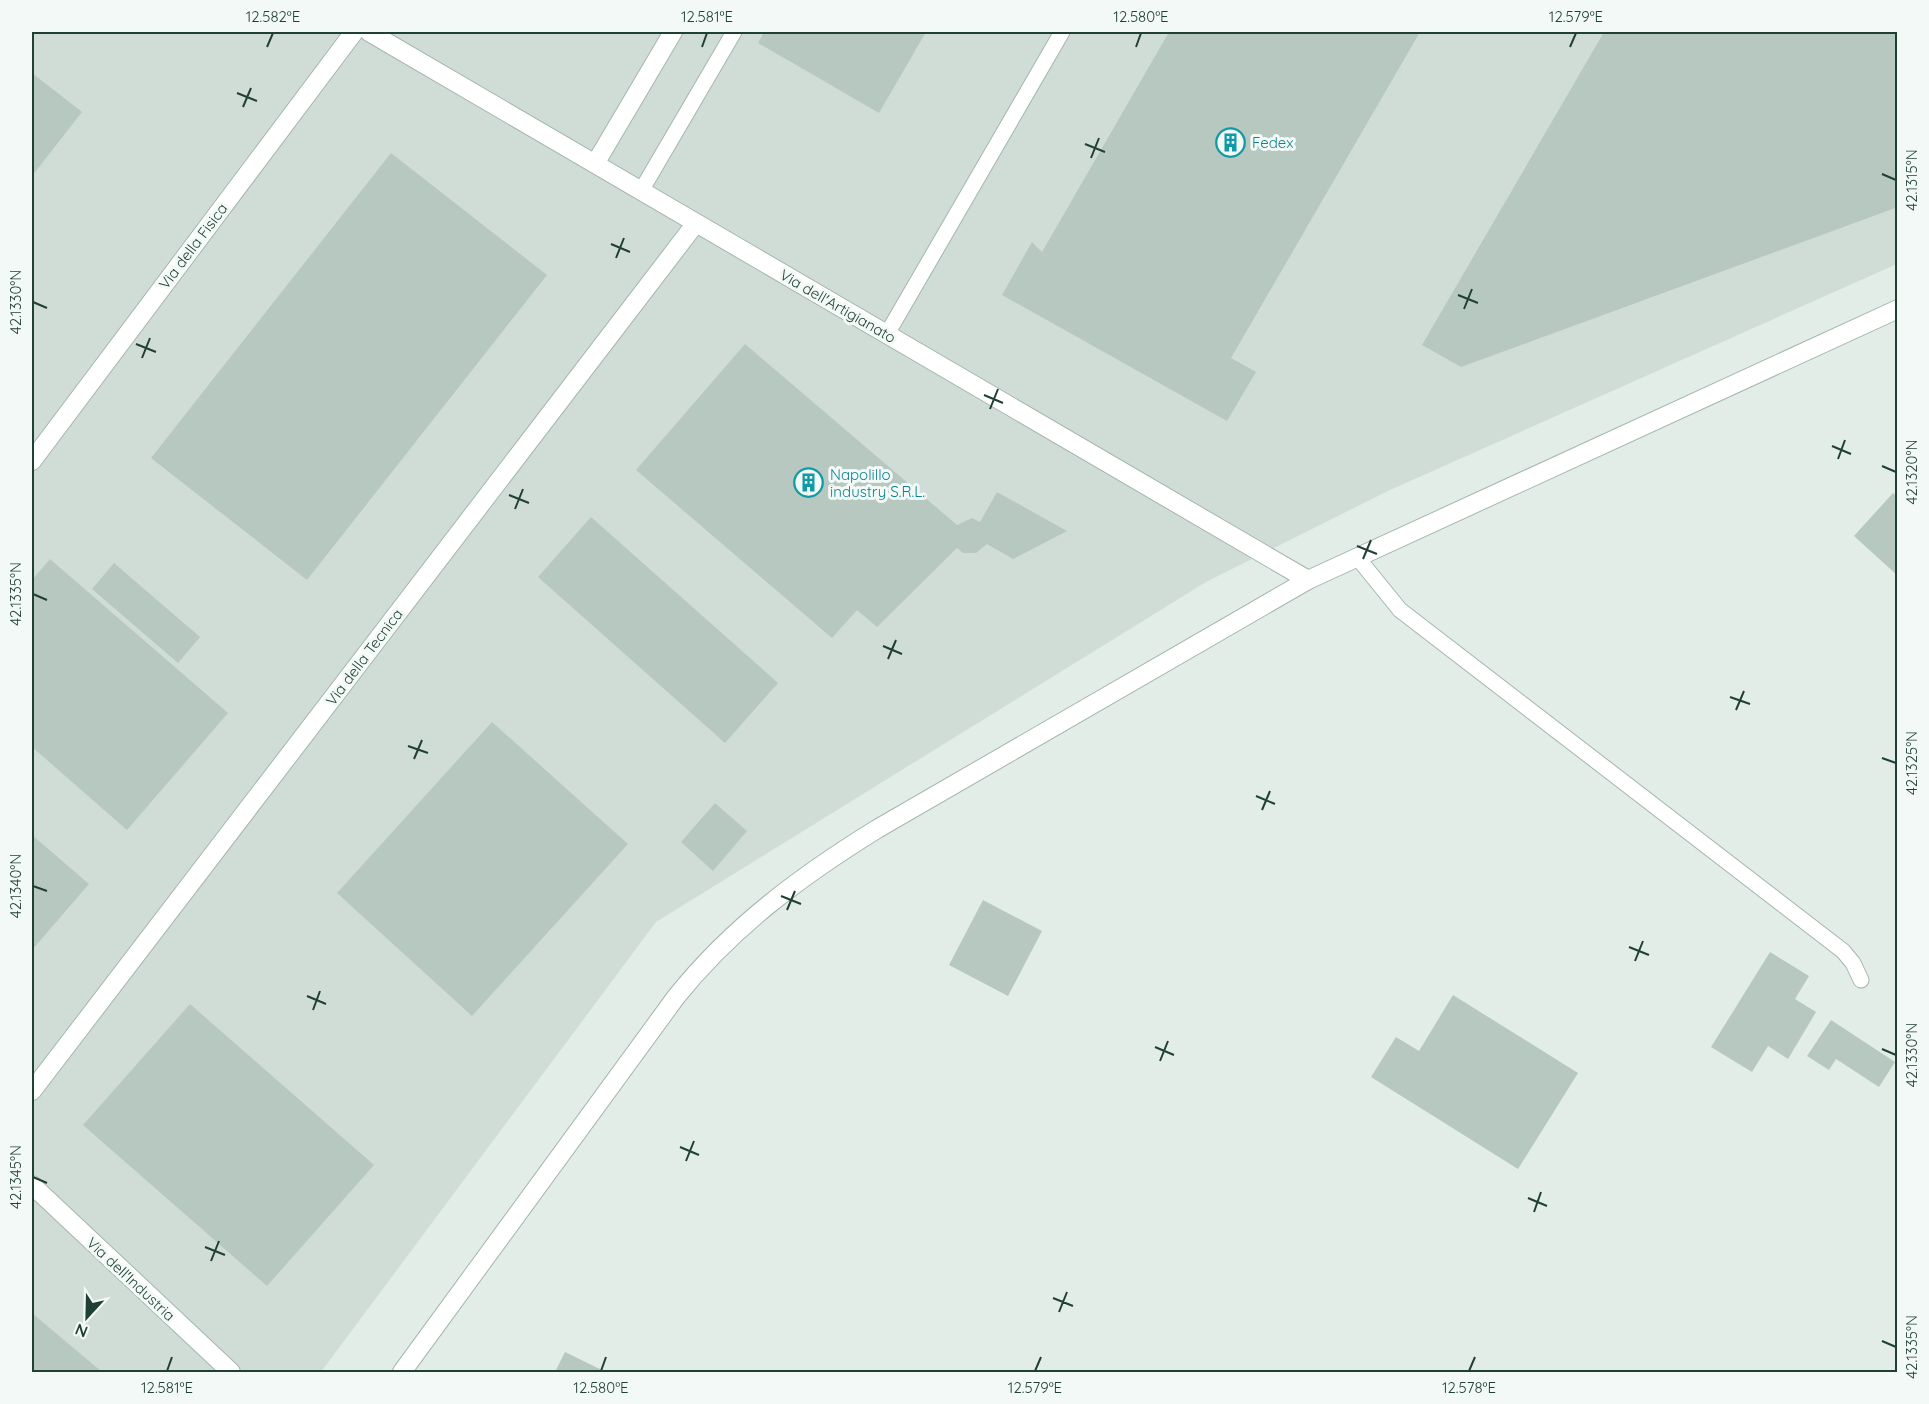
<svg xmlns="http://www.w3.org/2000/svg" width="1929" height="1404" font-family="Quicksand,sans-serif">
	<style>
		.built { fill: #d0ddd6 }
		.building { fill: #b7c8c0 }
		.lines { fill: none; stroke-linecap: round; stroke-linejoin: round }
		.service-casing { stroke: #a4b6ae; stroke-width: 17 }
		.minor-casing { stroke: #a4b6ae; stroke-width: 20 }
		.tertiary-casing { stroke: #a4b6ae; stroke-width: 20 }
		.service { stroke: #fff; stroke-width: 15 }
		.minor { stroke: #fff; stroke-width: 18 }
		.tertiary { stroke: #fff; stroke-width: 18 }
		.ticks { fill: none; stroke: #204035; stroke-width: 2 }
		.labels { text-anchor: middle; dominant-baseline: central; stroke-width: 6; stroke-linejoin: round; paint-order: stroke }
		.culture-label { font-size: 15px; fill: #0d838f; stroke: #f3f9f6; text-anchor: start }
		.street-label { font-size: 15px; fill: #204035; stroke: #f3f9f6 }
		.neatline { fill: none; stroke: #204035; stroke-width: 2 }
		.ticks-label { font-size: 15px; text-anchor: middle; fill: #204035 }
	</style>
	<rect width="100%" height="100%" fill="#e2ede7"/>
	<path class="built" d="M32,32H1897V264L1390,490L1206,582L656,922L321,1372H32Z"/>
	<path class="building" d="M764,32H926L879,113L758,43Z
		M1169,32H1420L1231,358L1256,372L1227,421L1002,295L1032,242L1042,252Z
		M1604,32H1898V207L1461,367L1422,345Z
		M32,73L82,112L32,176Z
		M391,153L547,275L307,580L151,458Z
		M745,344L957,525L972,518L980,522L997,492L1067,531L1013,559L987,544L976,553H963L957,548L877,627L857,610L832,638L636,470Z
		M1893,493L1898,497V576L1854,536Z
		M591,517L778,683L725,743L538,577Z
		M50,559L228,713L127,830L32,747V580Z
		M114,563L200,637L178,663L92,589Z
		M492,722L628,844L472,1016L337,893Z
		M715,803L747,831L713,871L681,842Z
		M32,835L89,884L32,950Z
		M983,900L1042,931L1008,996L949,965Z
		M1770,952L1809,976L1795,999L1816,1012L1788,1059L1768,1046L1752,1072L1711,1047Z
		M1453,995L1578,1073L1518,1169L1371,1077L1396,1037L1419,1051Z
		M190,1004L374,1165L267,1286L83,1125Z
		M1831,1020L1895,1062L1879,1087L1836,1059L1829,1070L1807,1056Z
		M32,1313L102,1372H32Z
		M565,1352L606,1372H555Z"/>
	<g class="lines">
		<defs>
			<path id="service" d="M641,191L734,32
				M887,334L1062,32
				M1357,557L1400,610L1843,951L1853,963L1861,980"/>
			<path id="minor" d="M369,32L1308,580L877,829C801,876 732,927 676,997L402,1372
				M595,164L673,32
				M32,461L354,32
				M32,1091L696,223
				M32,1185L231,1372"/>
			<path id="tertiary" d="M1308,580L1898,309"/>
		</defs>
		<use href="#service" class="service-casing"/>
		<use href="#minor" class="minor-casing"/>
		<use href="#tertiary" class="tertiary-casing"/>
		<use href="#service" class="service"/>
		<use href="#minor" class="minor"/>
		<use href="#tertiary" class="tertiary"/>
	</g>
	<path class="ticks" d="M267,47L273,33M702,47L707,33M1136,47L1141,33M1570,47L1576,33M237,93L257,101M243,107L251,88M1085,144L1105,152M1091,158L1099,138M1882,174L1896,180M611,244L630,252M616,258L624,238M1458,295L1478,303M33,302L47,308M1464,309L1472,289M136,344L156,352M142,358L150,338M984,395L1003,403M990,409L998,389M1832,446L1851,454M1838,459L1845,440M1882,466L1896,472M509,495L529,503M515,509L523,489M1357,546L1377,554M1363,559L1371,540M33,594L47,600M883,646L902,654M888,659L896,640M1730,697L1750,704M1736,710L1744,691M408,746L428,753M1882,758L1896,763M414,759L422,740M1256,796L1275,804M1262,810L1270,791M33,886L47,891M781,896L801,904M787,910L795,891M1629,947L1649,955M1635,961L1643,941M307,996L326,1004M313,1010L320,991M1155,1047L1174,1055M1882,1049L1896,1055M1160,1061L1168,1041M680,1147L699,1155M686,1161L694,1141M33,1177L47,1183M1528,1198L1547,1206M1534,1212L1541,1192M205,1247L225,1255M211,1261L219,1241M1053,1298L1073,1306M1059,1312L1067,1292M1882,1341L1896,1347M167,1371L172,1357M601,1371L606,1357M1035,1371L1041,1357M1469,1371L1475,1357"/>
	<defs>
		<symbol id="building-ring" viewBox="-11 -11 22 22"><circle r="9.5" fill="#f3f9f6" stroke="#0f9aa8" stroke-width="1.5"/><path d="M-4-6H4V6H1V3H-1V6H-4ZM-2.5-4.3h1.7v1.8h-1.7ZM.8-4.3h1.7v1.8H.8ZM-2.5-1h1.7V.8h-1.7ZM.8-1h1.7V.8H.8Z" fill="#0f9aa8"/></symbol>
	</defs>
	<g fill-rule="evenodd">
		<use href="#building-ring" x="1214" y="126" width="33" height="33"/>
		<use href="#building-ring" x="792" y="466" width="33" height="33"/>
	</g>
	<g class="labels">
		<g class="culture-label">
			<text x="1252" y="142">Fedex</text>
			<text x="830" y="474">Napolillo<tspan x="830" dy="17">industry S.R.L.</tspan></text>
		</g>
		<g class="street-label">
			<text transform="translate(193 246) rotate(-53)">Via della Fisica</text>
			<text transform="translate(838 306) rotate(30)">Via dell'Artigianato</text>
			<text transform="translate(364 657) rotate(-53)">Via della Tecnica</text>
			<text transform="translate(131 1279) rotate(43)">Via dell'Industria</text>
		</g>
	</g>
	<rect width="1929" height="1404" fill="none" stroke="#f3f9f6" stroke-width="66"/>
	<g transform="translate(87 1317) rotate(202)" stroke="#f3f9f6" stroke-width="4.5" paint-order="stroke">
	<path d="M0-4.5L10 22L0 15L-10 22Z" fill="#204035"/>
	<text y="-9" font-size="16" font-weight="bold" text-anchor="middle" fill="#204035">N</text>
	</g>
	<rect x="33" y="33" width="1863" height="1338" class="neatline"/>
	<g class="ticks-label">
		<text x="273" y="22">12.582°E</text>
		<text x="707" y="22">12.581°E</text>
		<text x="1141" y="22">12.580°E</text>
		<text x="1576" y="22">12.579°E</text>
		<text transform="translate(1912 180) rotate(-90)" y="5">42.1315°N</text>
		<text transform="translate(16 302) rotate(-90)" y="5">42.1330°N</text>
		<text transform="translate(1912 472) rotate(-90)" y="5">42.1320°N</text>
		<text transform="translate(16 594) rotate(-90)" y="5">42.1335°N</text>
		<text transform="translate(1912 763) rotate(-90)" y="5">42.1325°N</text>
		<text transform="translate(16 886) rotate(-90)" y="5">42.1340°N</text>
		<text transform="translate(1912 1055) rotate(-90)" y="5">42.1330°N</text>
		<text transform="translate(16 1177) rotate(-90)" y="5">42.1345°N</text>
		<text transform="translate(1912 1347) rotate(-90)" y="5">42.1335°N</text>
		<text x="167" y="1393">12.581°E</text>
		<text x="601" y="1393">12.580°E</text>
		<text x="1035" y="1393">12.579°E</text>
		<text x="1469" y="1393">12.578°E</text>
	</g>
</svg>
